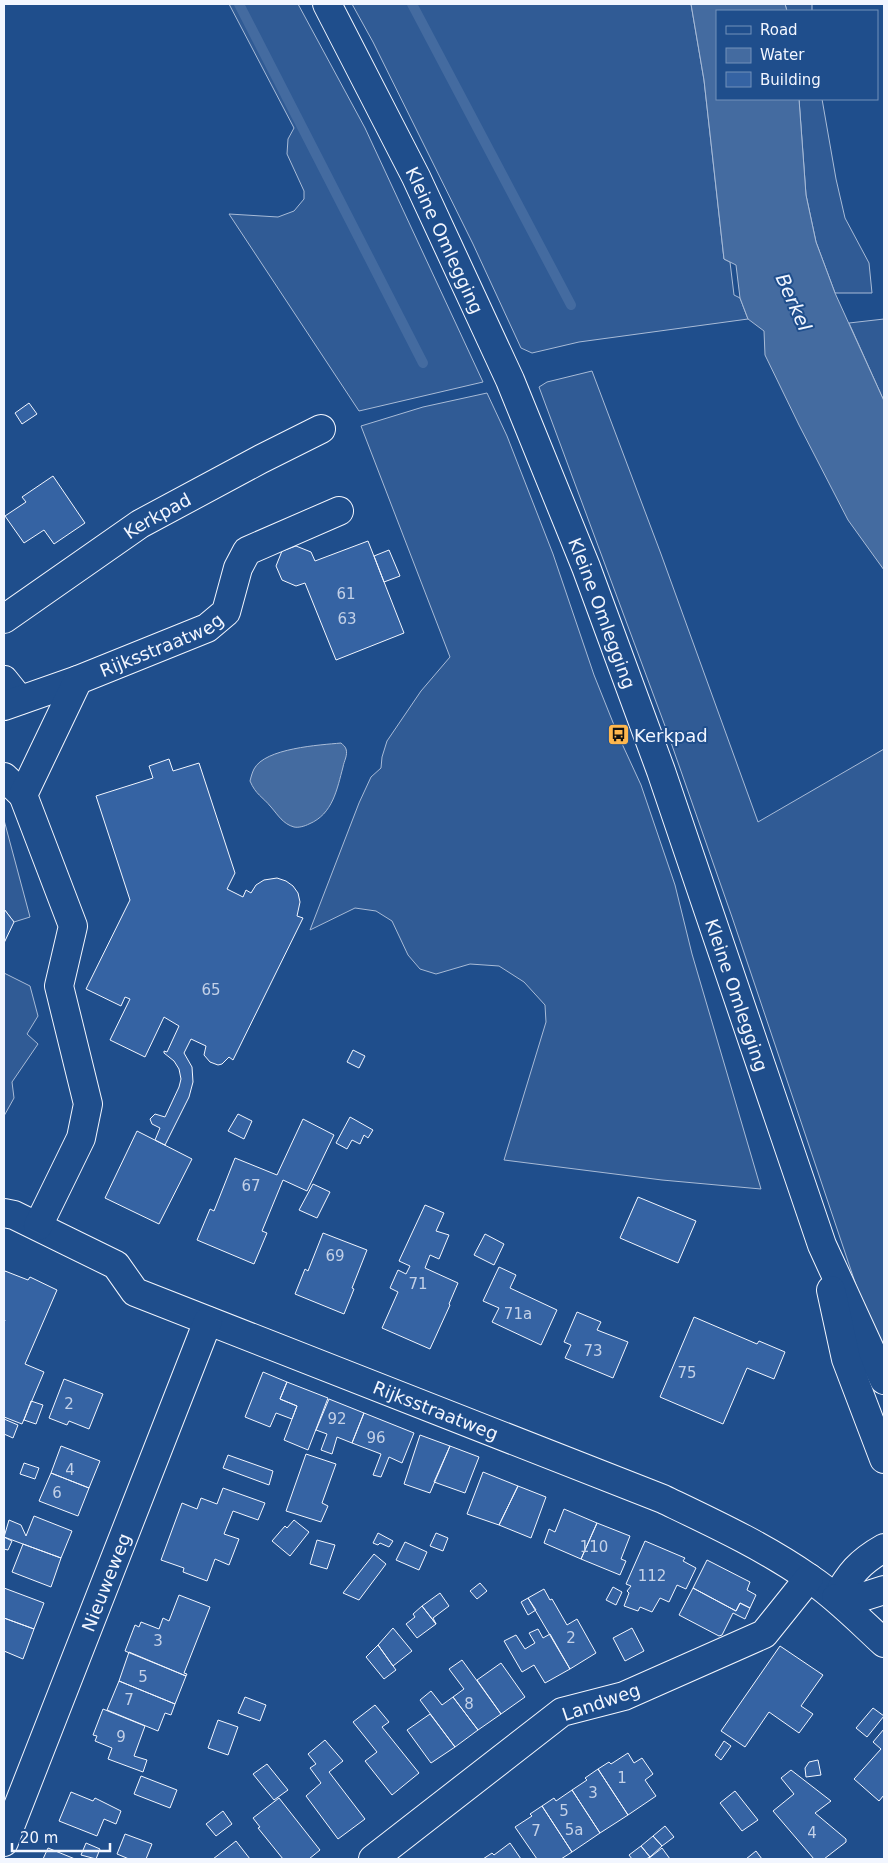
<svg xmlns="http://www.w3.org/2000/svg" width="888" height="1863" font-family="'DejaVu Sans',sans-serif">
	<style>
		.built { fill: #305b95; stroke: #a8bbd7 }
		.water { fill: #446ba0; stroke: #a8bbd7 }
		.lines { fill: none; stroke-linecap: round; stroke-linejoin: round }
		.stream { stroke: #446ba0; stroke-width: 10 }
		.building { fill: #3563a3; stroke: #f2f6ff }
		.street-casing { stroke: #f2f6ff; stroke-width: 30 }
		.primary-casing { stroke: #f2f6ff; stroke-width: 30 }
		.street { stroke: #1f4e8c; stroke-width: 28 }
		.primary { stroke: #1f4e8c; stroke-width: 28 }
		.labels { text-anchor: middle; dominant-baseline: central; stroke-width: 4; stroke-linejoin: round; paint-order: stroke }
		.number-label { font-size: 15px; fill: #c3d1e8 }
		.street-label { font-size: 18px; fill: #f2f6ff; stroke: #1f4e8c }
		.poi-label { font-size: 18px; fill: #f2f6ff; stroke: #1f4e8c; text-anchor: start }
		.water-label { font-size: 19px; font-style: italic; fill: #f2f6ff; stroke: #1f4e8c }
	</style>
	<rect width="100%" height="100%" fill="#1f4e8c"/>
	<path class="built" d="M229,4H298L365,128L483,382L359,411L229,214L278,217L294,211L304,199V191L287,154L288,139L294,128Z
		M352,4H691L704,80L724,259L730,262L734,295L740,298L748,319L579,342L532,353L521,348L473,244L373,42Z
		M785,4H812V11H787Z
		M799,99H822L836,179L845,218L869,263L872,293H835L816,242L806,195Z
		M884,319V401L849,323Z
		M592,371L661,554L758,822L884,749V1354L860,1297L732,917L668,734L539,387L547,382Z
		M487,393L507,436L553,554L594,675L618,735L641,785L675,885L692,954L761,1189L662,1180L504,1160L546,1022L545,1005L524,982L499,966L470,964L436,974L420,969L408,955L392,921L376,911L355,908L310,930L359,803L371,777L381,768L382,757L387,741L421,691L450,657L361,426L423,407Z
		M4,820L30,917L14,922L4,909Z
		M4,973L30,986L38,1016L27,1034L38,1044L12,1082L14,1098L4,1116Z"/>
	<path class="water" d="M691,4H785L787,11H717V99H799L806,195L816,242L835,293L884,401V570L848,520L799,425L765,355L764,331L748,319L740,298L736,265L724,259L704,80Z
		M341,743C343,745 345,746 346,749C348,755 344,761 343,767C337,789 333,814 309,824C305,826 299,828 294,827C283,824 278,815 271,807C262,796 256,795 250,781C251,777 252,773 254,769C265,748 320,745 341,743Z"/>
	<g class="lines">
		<path class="stream" d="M239,4L423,363
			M412,4L571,305"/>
	</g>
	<path class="building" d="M29,403L37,414L22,424L15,413Z
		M53,476L85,523L54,544L44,530L24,543L5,516L26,502L22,497Z
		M368,541L404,633L336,660L305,583L296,586L282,580L276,566L282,551L296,546L311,552L315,561Z
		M389,550L400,576L384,582L374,556Z
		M169,759L173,771L199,763L235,873L227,889L243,897L246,890L251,893L256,885L264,880L277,878L286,881L293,886L298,893L300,902L297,916L303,918L233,1060L229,1057L222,1064L218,1065L210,1062L204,1055L206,1046L191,1039L184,1053L192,1067L193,1082L189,1097L165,1145L155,1140L160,1128L152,1124L150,1119L155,1114L165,1117L179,1087L181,1079L179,1069L174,1061L164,1053V1051L167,1052L179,1026L164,1017L145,1057L110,1040L130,999L125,997L121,1006L86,989L130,900L96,796L153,778L149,766Z
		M4,909L14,922L4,943Z
		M353,1050L365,1056L359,1068L347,1062Z
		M238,1114L252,1121L244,1139L228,1131Z
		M350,1117L373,1130L368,1138L364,1135L360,1144L352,1140L347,1149L336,1143Z
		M303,1119L334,1135L307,1191L283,1180L262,1231L267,1233L254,1264L197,1240L210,1209L214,1211L235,1158L277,1175Z
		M137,1131L192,1159L159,1224L105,1198Z
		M313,1184L330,1192L317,1218L299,1210Z
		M638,1197L696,1221L678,1263L620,1238Z
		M425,1205L444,1213L436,1231L449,1235L439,1259L430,1255L425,1268L458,1283L449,1304L450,1305L430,1349L382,1328L398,1292L390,1288L398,1270L406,1274L410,1266L399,1261Z
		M323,1233L367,1250L352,1288L354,1289L344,1314L295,1294L305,1269L308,1271Z
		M485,1234L504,1244L494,1265L474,1255Z
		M499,1267L516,1275L510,1288L557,1310L541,1345L492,1322L499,1308L483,1301Z
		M5,1271L28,1280L30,1277L57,1290L25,1364L44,1372L22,1424L4,1417V1323L5,1320L4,1319V1274Z
		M577,1312L601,1322L597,1330L628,1342L613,1378L565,1358L571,1345L564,1342Z
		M694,1317L757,1344L759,1341L785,1352L774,1379L747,1368L723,1424L660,1397Z
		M263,1372L287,1382L280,1399L297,1406L292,1419L276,1413L270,1427L245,1417Z
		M64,1379L103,1394L89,1429L69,1421L67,1425L49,1418Z
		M287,1382L328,1398L308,1450L284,1440L297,1406L280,1399Z
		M329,1399L364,1413L352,1443L337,1437L332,1454L321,1450L327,1434L316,1430Z
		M31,1401L43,1405L36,1424L24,1420Z
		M364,1413L414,1433L402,1463L389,1457L381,1477L373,1475L381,1454L352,1443Z
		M4,1419L18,1425L13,1438L4,1434Z
		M420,1435L450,1446L430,1493L404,1484Z
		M61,1446L100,1461L89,1488L51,1473Z
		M450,1446L479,1457L465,1493L434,1482Z
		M306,1454L336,1464L322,1503L328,1506L321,1522L286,1511Z
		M228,1455L273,1471L269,1485L223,1468Z
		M24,1463L39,1468L35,1479L20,1474Z
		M483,1472L518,1486L499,1525L467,1514Z
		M51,1473L89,1488L78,1516L39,1501Z
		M518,1486L546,1497L531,1538L499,1525Z
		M223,1488L265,1503L258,1520L233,1511L224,1534L239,1539L229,1565L215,1559L207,1581L183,1572L184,1568L161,1560L182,1503L197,1509L201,1498L217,1504Z
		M564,1509L597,1523L581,1559L544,1543L549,1529L555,1532Z
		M34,1516L72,1531L61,1558L4,1537L9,1520L21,1525L26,1536Z
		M294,1520L309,1532L290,1556L272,1541L285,1526L287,1528Z
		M597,1523L630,1536L621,1559L626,1561L620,1575L581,1559Z
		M378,1533L393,1541L389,1547L380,1543L378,1545L373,1543Z
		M436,1533L448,1538L443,1551L430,1546Z
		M4,1537L12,1541L8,1550L4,1549Z
		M317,1540L335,1545L327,1569L310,1564Z
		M645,1541L685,1558L683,1561L696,1568L686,1589L677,1585L669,1602L660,1598L652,1612L640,1607L638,1611L624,1606L629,1593L627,1591L631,1586L626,1584Z
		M405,1542L427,1552L419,1570L396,1560Z
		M23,1544L61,1558L51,1587L12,1572Z
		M374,1554L386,1564L359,1600L343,1593Z
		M707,1560L750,1582L747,1590L756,1595L750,1608L740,1603L736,1611L693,1588Z
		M480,1583L487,1591L477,1599L470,1591Z
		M613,1587L622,1592L616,1605L606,1600Z
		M4,1588L44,1603L34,1629L4,1618Z
		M693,1588L736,1611L740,1603L750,1608L745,1619L733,1613L722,1635L719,1636L679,1615Z
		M544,1589L550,1600L552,1599L567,1625L577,1619L596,1653L570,1669L528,1598Z
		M440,1593L449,1606L433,1618L436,1624L422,1606Z
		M179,1595L210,1607L184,1673L187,1674L186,1676L125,1651L135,1625L139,1627L141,1622L159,1629L163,1618L169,1621Z
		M528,1598L536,1610L528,1615L521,1602Z
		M422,1606L436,1624L417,1638L406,1624L415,1617L413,1614Z
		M4,1618L34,1629L23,1659L4,1651Z
		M393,1628L412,1651L393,1666L378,1645Z
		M632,1628L644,1651L625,1661L613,1638Z
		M538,1629L543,1638L550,1634L570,1669L545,1683L534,1665L522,1672L504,1641L516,1635L525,1649L535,1643L529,1633Z
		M378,1645L396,1670L384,1679L366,1657Z
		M780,1646L823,1675L801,1706L813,1714L799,1733L769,1712L745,1747L721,1731Z
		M129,1652L186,1676L175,1704L119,1681Z
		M462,1660L501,1714L478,1730L453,1697L464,1689L449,1669Z
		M501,1663L525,1697L501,1714L477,1680Z
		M119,1681L175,1704L171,1715L165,1713L158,1731L107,1710Z
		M431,1691L442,1705L453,1697L478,1730L455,1747L420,1700Z
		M245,1697L266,1705L260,1721L238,1713Z
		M375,1705L389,1722L382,1727L419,1773L392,1795L365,1761L377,1752L353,1722Z
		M873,1708L884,1716L867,1737L856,1728Z
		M103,1709L145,1726L134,1756L147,1760L143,1772L108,1759L112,1748L95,1741L97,1736L93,1735Z
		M430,1714L455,1747L431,1763L407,1730Z
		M218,1720L238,1727L228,1755L208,1748Z
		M884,1729V1795L879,1801L854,1779L881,1749L873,1742Z
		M325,1740L343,1761L329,1772L365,1819L338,1839L306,1796L321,1783L310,1768L316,1764L308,1754Z
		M724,1741L731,1746L721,1760L715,1755Z
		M628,1753L634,1763L642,1758L653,1774L645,1780L656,1796L628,1815L598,1769L609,1762L611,1764Z
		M818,1760L821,1775L806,1777L805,1768L809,1762Z
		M267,1764L288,1790L274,1800L253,1774Z
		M598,1769L628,1815L600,1833L572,1790L587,1780L585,1778Z
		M791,1770L831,1801L815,1813L846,1839V1842L824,1859H814L773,1811L794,1794L781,1778Z
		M141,1776L177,1790L170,1808L134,1794Z
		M572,1790L600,1833L572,1852L542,1806L554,1798L556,1801Z
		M735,1791L758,1820L742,1831L720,1803Z
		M71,1792L93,1801L95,1798L121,1811L116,1824L104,1819L97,1836L59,1821Z
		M279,1798L320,1850L309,1859H283L258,1828L260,1827L253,1818Z
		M542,1806L572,1852L561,1859H537L515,1827L532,1816L530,1814Z
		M223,1811L232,1824L216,1836L206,1824Z
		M665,1826L674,1837L662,1846L653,1836Z
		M125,1834L152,1844L146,1859H129L117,1854Z
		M653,1836L662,1846L650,1857L641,1846Z
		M236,1841L250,1859H213Z
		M86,1843L100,1849L96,1859L81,1855Z
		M510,1843L521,1859H483L492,1853L494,1855Z
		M641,1846L650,1857L646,1859H632L629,1855Z
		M48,1848L75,1859H43Z
		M662,1848L670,1859H648Z
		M756,1851L762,1859H746Z"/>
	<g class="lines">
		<defs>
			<g id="street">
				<path id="s1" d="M4,619L140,524L261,459L321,429"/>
				<path d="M4,680L20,700"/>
				<path d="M4,706L78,680"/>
				<path d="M4,777L23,795"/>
				<path id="s2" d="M4,1213L14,1215L116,1265L135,1292L663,1499C713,1523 763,1546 809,1578C836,1596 860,1621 884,1643"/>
				<path id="s3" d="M38,1226L81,1138L88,1104L59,986L73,926L23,795L78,680L207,628L226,612L238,568L247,551L339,511"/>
				<path d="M836,1598C850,1574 859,1562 884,1548"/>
				<path d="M836,1598H859L884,1590"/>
				<path id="s4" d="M4,1842L208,1321"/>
				<path d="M373,1859L562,1712L624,1696L764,1634L809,1578"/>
			</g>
			<g id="primary">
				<path id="s5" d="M327,4L416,177L510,380L586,567L661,771L822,1245L884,1380"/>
				<path d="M831,1290L846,1359L884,1459"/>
			</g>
		</defs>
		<use href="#street" class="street-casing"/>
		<use href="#primary" class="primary-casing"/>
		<use href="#street" class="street"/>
		<use href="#primary" class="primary"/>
	</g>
	<defs>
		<symbol id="bus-square" viewBox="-11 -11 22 22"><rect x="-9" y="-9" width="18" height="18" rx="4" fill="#ffb74d" stroke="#1f4e8c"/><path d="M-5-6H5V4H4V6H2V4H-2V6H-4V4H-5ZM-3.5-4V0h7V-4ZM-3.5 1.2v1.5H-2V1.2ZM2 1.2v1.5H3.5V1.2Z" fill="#111"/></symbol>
	</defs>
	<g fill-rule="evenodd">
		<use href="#bus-square" x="606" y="722" width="25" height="25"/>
	</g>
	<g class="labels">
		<g class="number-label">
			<text x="346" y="594">61</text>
			<text x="347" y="619">63</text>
			<text x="211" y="990">65</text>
			<text x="251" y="1186">67</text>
			<text x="335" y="1256">69</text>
			<text x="418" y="1284">71</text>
			<text x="518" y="1314">71a</text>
			<text x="593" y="1351">73</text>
			<text x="687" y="1373">75</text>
			<text x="69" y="1404">2</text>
			<text x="337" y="1419">92</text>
			<text x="376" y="1438">96</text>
			<text x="70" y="1470">4</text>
			<text x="57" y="1493">6</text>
			<text x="594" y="1547">110</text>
			<text x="652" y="1576">112</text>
			<text x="571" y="1638">2</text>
			<text x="158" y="1641">3</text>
			<text x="143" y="1677">5</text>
			<text x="129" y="1700">7</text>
			<text x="469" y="1704">8</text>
			<text x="121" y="1737">9</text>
			<text x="622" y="1778">1</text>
			<text x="593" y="1793">3</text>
			<text x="564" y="1811">5</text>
			<text x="574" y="1830">5a</text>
			<text x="536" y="1831">7</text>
			<text x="812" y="1833">4</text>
		</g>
		<g class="street-label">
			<text stroke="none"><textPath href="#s5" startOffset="264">Kleine Omlegging</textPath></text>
			<text stroke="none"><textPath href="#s1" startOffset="185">Kerkpad</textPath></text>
			<text stroke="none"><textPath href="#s5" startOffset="669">Kleine Omlegging</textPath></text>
			<text stroke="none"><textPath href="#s3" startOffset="674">Rijksstraatweg</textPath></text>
			<text stroke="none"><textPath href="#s5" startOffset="1074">Kleine Omlegging</textPath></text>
			<text stroke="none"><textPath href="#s2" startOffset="480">Rijksstraatweg</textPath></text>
			<text stroke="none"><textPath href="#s4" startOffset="279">Nieuweweg</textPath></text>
			<text transform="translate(601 1702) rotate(-19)">Landweg</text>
		</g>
		<g class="poi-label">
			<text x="634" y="735">Kerkpad</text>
		</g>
		<g class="water-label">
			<text transform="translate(794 302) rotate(66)">Berkel</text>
		</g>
	</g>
	<rect width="888" height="1863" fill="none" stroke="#f2f6ff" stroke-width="10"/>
	<rect x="716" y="10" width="162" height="90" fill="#1f4e8c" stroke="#7391ba"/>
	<rect x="726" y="26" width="25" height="8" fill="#1f4e8c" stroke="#7391ba"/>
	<text x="760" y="35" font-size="15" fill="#f2f6ff">Road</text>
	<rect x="726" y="48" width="25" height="15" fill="#446ba0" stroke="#7391ba"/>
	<text x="760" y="60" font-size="15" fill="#f2f6ff">Water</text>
	<rect x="726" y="72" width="25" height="15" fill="#3563a3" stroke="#7391ba"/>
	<text x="760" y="85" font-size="15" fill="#f2f6ff">Building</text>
	<path d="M12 1843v8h98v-8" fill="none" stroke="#f2f6ff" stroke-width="2.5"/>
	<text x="20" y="1843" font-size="15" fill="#f2f6ff" stroke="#1f4e8c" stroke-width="4" paint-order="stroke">20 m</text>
</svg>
